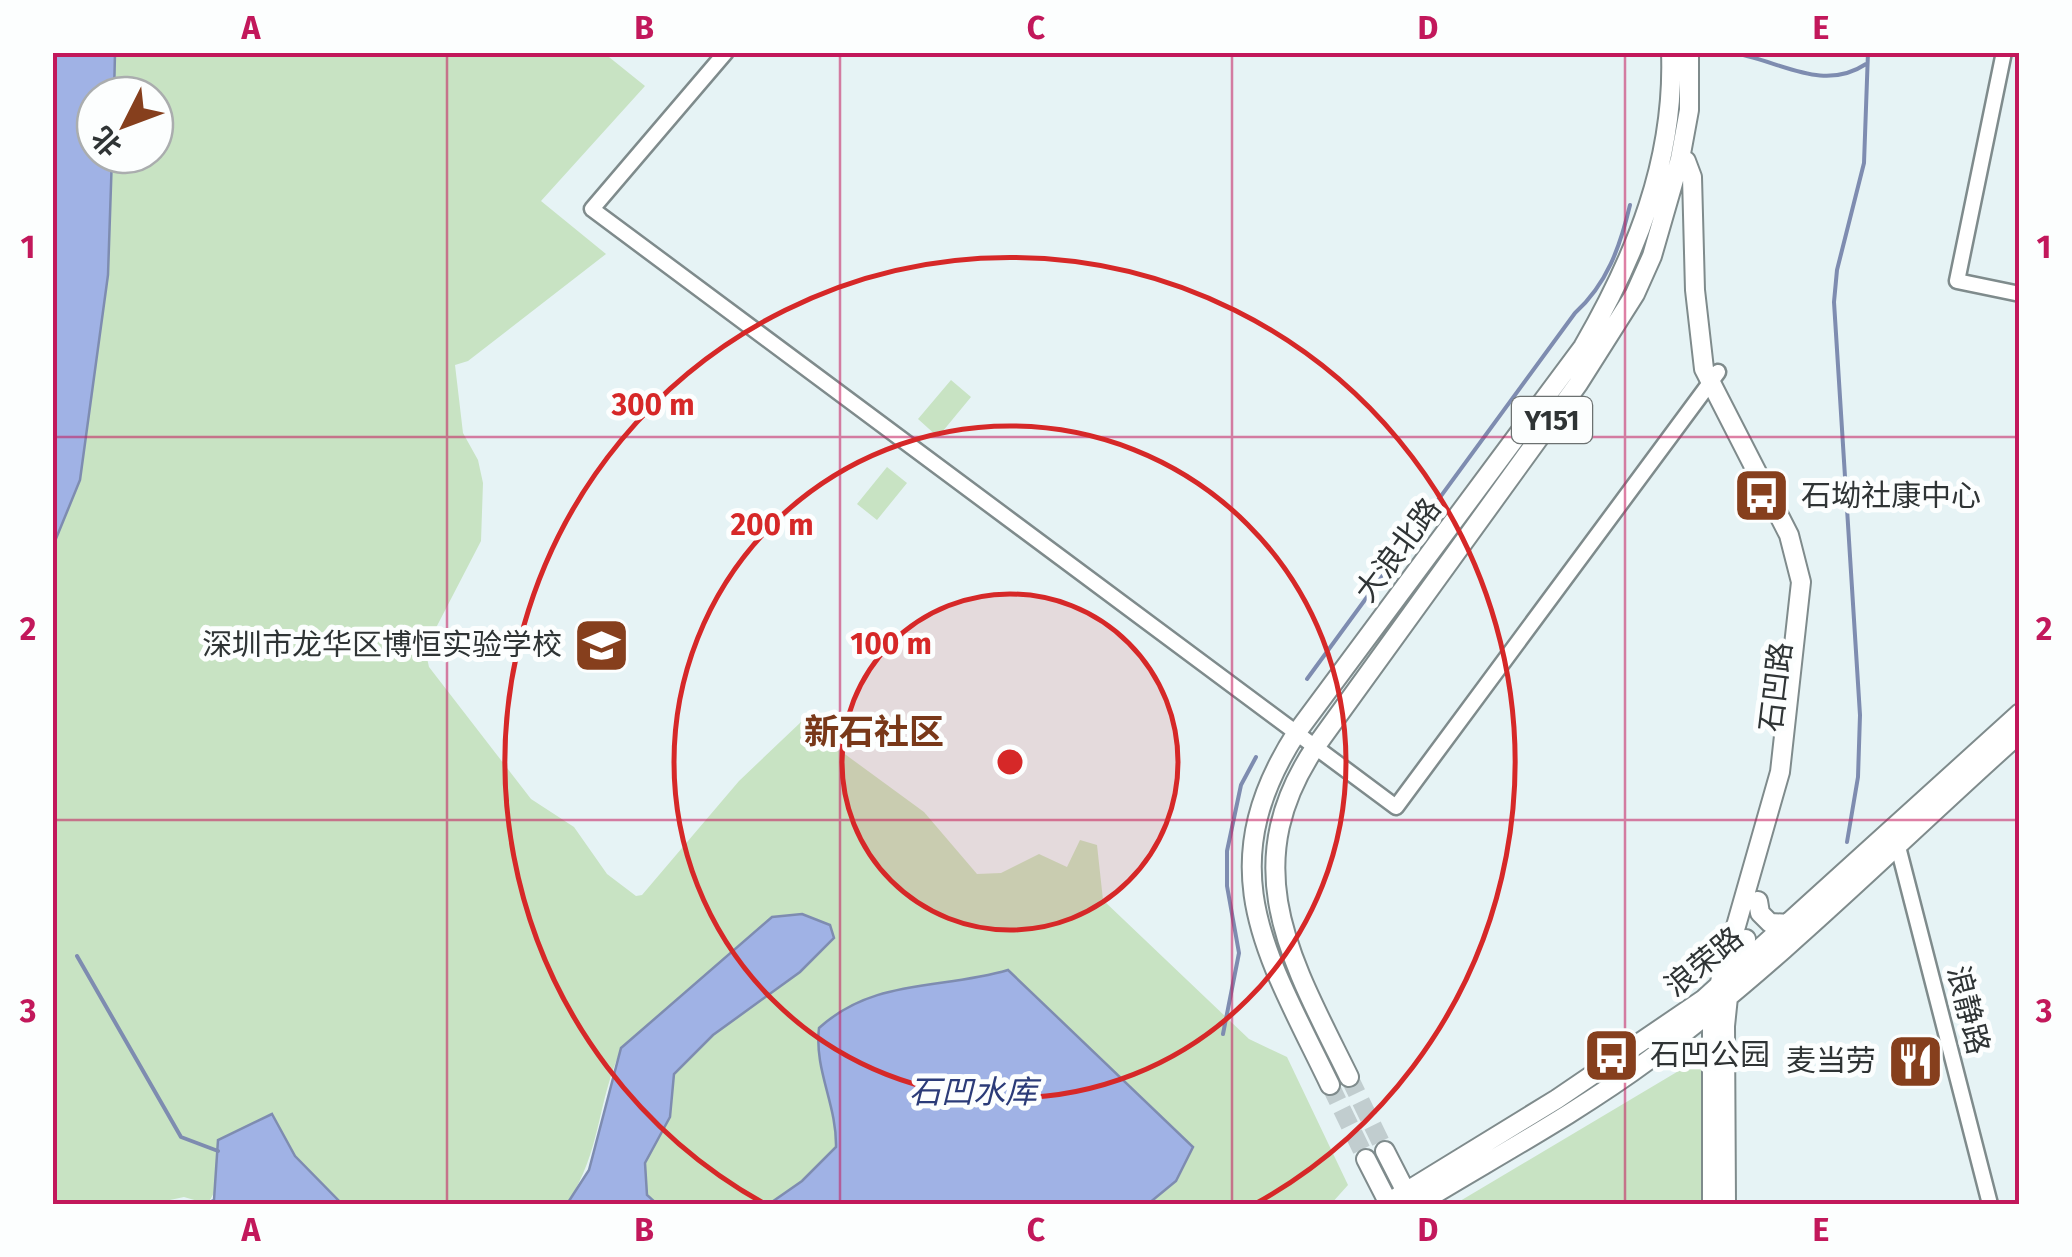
<svg xmlns="http://www.w3.org/2000/svg" width="2072" height="1257" font-family="'Fira Sans','Noto Sans SC',sans-serif">
	<style>
		.green { fill: #c8e3c3 }
		.water { fill: #a0b2e5; stroke: #7e8cb0; stroke-width: 2.5 }
		.lines { fill: none; stroke-linecap: round; stroke-linejoin: round }
		.stream { stroke: #7e8cb0; stroke-width: 4 }
		.major-tunnel { stroke: #c1cdcf; stroke-width: 18; stroke-dasharray: 18 9; stroke-linecap: butt }
		.minor-casing { stroke: #7f8b8c; stroke-width: 19 }
		.major-casing { stroke: #7f8b8c; stroke-width: 22 }
		.minor { stroke: #fff; stroke-width: 14 }
		.major { stroke: #fff; stroke-width: 18 }
		.grid { fill: none; stroke: #c2185b; stroke-width: 2.5; stroke-opacity: 0.55 }
		.ring { fill: none; stroke: #d62828; stroke-width: 5 }
		.labels { text-anchor: middle; dominant-baseline: central; stroke-width: 10; stroke-linejoin: round; paint-order: stroke }
		.shield { fill: #fcfefe; stroke: #6c7171; stroke-width: 2.5 }
		.shield-label { font-size: 28px; font-weight: bold; fill: #2f3435 }
		.poi-label { font-size: 30px; fill: #2f3435; stroke: #fcfefe; text-anchor: start }
		.street-label { font-size: 30px; fill: #2f3435; stroke: #fcfefe }
		.water-label { font-size: 32px; font-style: italic; fill: #2b3b78; stroke: #fcfefe }
		.quarter-label { font-size: 35px; font-weight: bold; fill: #793819; stroke: #fcfefe }
		.centre { fill: #d62828; stroke: #fcfefe; stroke-width: 5 }
		.ring-label { font-size: 30px; text-anchor: middle; font-weight: bold; fill: #d62828; stroke: #fcfefe; stroke-width: 10; stroke-linejoin: round; paint-order: stroke }
		.neatline { fill: none; stroke: #c2185b; stroke-width: 4 }
		.grid-label { font-size: 32px; text-anchor: middle; font-weight: bold; fill: #c2185b }
	</style>
	<rect width="100%" height="100%" fill="#e6f3f5"/>
	<path class="green" d="M115,52L604,53L645,86L541,201L606,254L468,361L455,365L463,433L478,460L483,483L481,541L425,649L429,667L531,799L574,827L607,874L636,896L642,895L739,781L801,722L924,812L977,874L1001,873L1039,854L1067,867L1080,840L1097,845L1103,900L1249,1039L1287,1057L1348,1185L1331,1204H1148L1176,1181L1007,970C940,990 875,978 819,1028C814,1073 837,1103 836,1147L802,1181L769,1204H657L647,1195L645,1163L670,1117L674,1074L713,1035L800,972C761,986 636,1015 620,1052C596,1107 602,1149 567,1204H342L295,1156L218,1140L217,1187L208,1204L184,1197L151,1204H53V546L80,480L108,275L112,155H155V95H114Z
		M951,380L971,397L938,437L918,419Z
		M887,467L907,483L877,520L857,504Z
		M1697,1060L1704,1070V1204H1455Z"/>
	<path class="water" d="M53,52L115,53L114,95H95V155H112L108,275L80,480L53,546Z
		M802,914L830,925L834,938L800,972L713,1035L674,1074L670,1117L645,1163L647,1195L657,1204H567L589,1170L621,1048L772,917Z
		M1008,970L1193,1147L1176,1181L1148,1204H769L802,1181L836,1147C837,1105 814,1070 819,1028C874,978 940,990 1008,970Z
		M272,1114L295,1156L342,1204H205L214,1200L218,1140Z"/>
	<g class="lines">
		<path class="stream" d="M1728,52C1776,58 1821,94 1866,64
			M1307,679L1575,313C1607,284 1620,247 1630,205
			M1847,842L1858,777L1860,715L1834,302L1837,270L1864,163L1868,52
			M77,956L181,1137L218,1151
			M1223,1034L1239,953L1227,886V851L1241,785L1256,757"/>
		<path class="major-tunnel" d="M1349,1077L1385,1151
			M1330,1085L1366,1159"/>
		<defs>
			<path id="minor" d="M726,52L592,209L1396,807L1718,372
				M2004,52L1957,281L2020,294
				M1896,839L1990,1204"/>
			<path id="major" d="M1680,159L1686,161L1692,177L1695,290L1704,369L1789,535L1801,582L1780,772L1712,1010V1204
				M1758,901L1760,913L1770,923L1791,924
				M1349,1077C1292,961 1234,868 1316,746L1578,384L1635,294L1652,256L1680,159L1689,110V52
				M1330,1085C1267,954 1208,870 1297,732L1583,347C1636,255 1675,160 1671,52
				M1385,1151L1406,1192L1403,1204
				M1366,1159L1389,1204
				M1386,1204L1557,1099L1704,999L2020,713
				M1418,1204C1495,1157 1577,1113 1650,1059C1782,960 1897,843 2020,733
				M1726,1204L1725,1026L1728,997L1746,939"/>
		</defs>
		<use href="#minor" class="minor-casing"/>
		<use href="#major" class="major-casing"/>
		<use href="#minor" class="minor"/>
		<use href="#major" class="major"/>
	</g>
	<path class="grid" d="M447,52V1204M840,52V1204M1232,52V1204M1625,52V1204M52,437H2020M52,820H2020"/>
	<circle cx="1010" cy="762" r="168" fill="#d62828" fill-opacity=".12"/>
	<g class="ring">
		<circle cx="1010" cy="762" r="168"/>
		<circle cx="1010" cy="762" r="336"/>
		<path d="M765 1204A505 505 0 1 1 1255 1204"/>
	</g>
	<defs>
		<symbol id="bus-square" viewBox="-11 -11 22 22"><rect x="-9" y="-9" width="18" height="18" rx="4" fill="#863f1d" stroke="#fcfefe"/><path d="M-5-6H5V4H4V6H2V4H-2V6H-4V4H-5ZM-3.5-4V0h7V-4ZM-3.5 1.2v1.5H-2V1.2ZM2 1.2v1.5H3.5V1.2Z" fill="#fff"/></symbol>
		<symbol id="school-square" viewBox="-11 -11 22 22"><rect x="-9" y="-9" width="18" height="18" rx="4" fill="#863f1d" stroke="#fcfefe"/><path d="M0-5L7-2L0 1L-7-2ZM-4 1L0 2.5L4 1V4Q0 6-4 4Z" fill="#fff"/></symbol>
		<symbol id="restaurant-square" viewBox="-11 -11 22 22"><rect x="-9" y="-9" width="18" height="18" rx="4" fill="#863f1d" stroke="#fcfefe"/><path d="M-5-6h1v4h1v-4h1v4h1v-4h1v5L-1.5 .5V6h-2V.5L-5-1ZM5-6V6H3V1.5H1.5Q1.5-4 5-6Z" fill="#fff"/></symbol>
	</defs>
	<g fill-rule="evenodd">
		<use href="#bus-square" x="1730" y="464" width="63" height="63"/>
		<use href="#school-square" x="570" y="614" width="63" height="63"/>
		<use href="#bus-square" x="1580" y="1024" width="63" height="63"/>
		<use href="#restaurant-square" x="1884" y="1030" width="63" height="63"/>
	</g>
	<g class="labels">
		<rect class="shield" x="1512" y="397" width="80" height="46" rx="8"/>
		<g class="shield-label">
			<text x="1552" y="420">Y151</text>
		</g>
		<g class="poi-label">
			<text x="1801" y="496">石坳社康中心</text>
			<text x="562" y="645" text-anchor="end">深圳市龙华区博恒实验学校</text>
			<text x="1650" y="1055">石凹公园</text>
			<text x="1876" y="1061" text-anchor="end">麦当劳</text>
		</g>
		<g class="street-label">
			<text transform="translate(1398 550) rotate(-53)">大浪北路</text>
			<text transform="translate(1776 687) rotate(-83)">石凹路</text>
			<text transform="translate(1704 962) rotate(-39)">浪荣路</text>
			<text transform="translate(1968 1010) rotate(76)">浪静路</text>
		</g>
		<g class="water-label">
			<text x="973" y="1092">石凹水库</text>
		</g>
		<g class="quarter-label">
			<text x="874" y="732">新石社区</text>
		</g>
	</g>
	<circle cx="1010" cy="762" r="15" class="centre"/>
	<g class="ring-label">
		<text x="653" y="415">300 m</text>
		<text x="772" y="535">200 m</text>
		<text x="891" y="654">100 m</text>
	</g>
	<rect width="2072" height="1257" fill="none" stroke="#fcfefe" stroke-width="110"/>
	<g transform="translate(125 125) rotate(228)"><circle r="48" fill="#fcfefe" stroke="#aaadae" stroke-width="2.5"/>
	<path d="M0-8L18 38L0 25L-18 38Z" fill="#863f1d"/>
	<text y="-15" font-size="28" font-weight="bold" text-anchor="middle" fill="#2f3435">北</text>
	</g>
	<rect x="55" y="55" width="1962" height="1147" class="neatline"/>
	<g class="grid-label">
		<text x="251" y="39">A</text>
		<text x="644" y="39">B</text>
		<text x="1036" y="39">C</text>
		<text x="1428" y="39">D</text>
		<text x="1821" y="39">E</text>
		<text x="28" y="258">1</text>
		<text x="2044" y="258">1</text>
		<text x="28" y="640">2</text>
		<text x="2044" y="640">2</text>
		<text x="28" y="1022">3</text>
		<text x="2044" y="1022">3</text>
		<text x="251" y="1241">A</text>
		<text x="644" y="1241">B</text>
		<text x="1036" y="1241">C</text>
		<text x="1428" y="1241">D</text>
		<text x="1821" y="1241">E</text>
	</g>
</svg>
